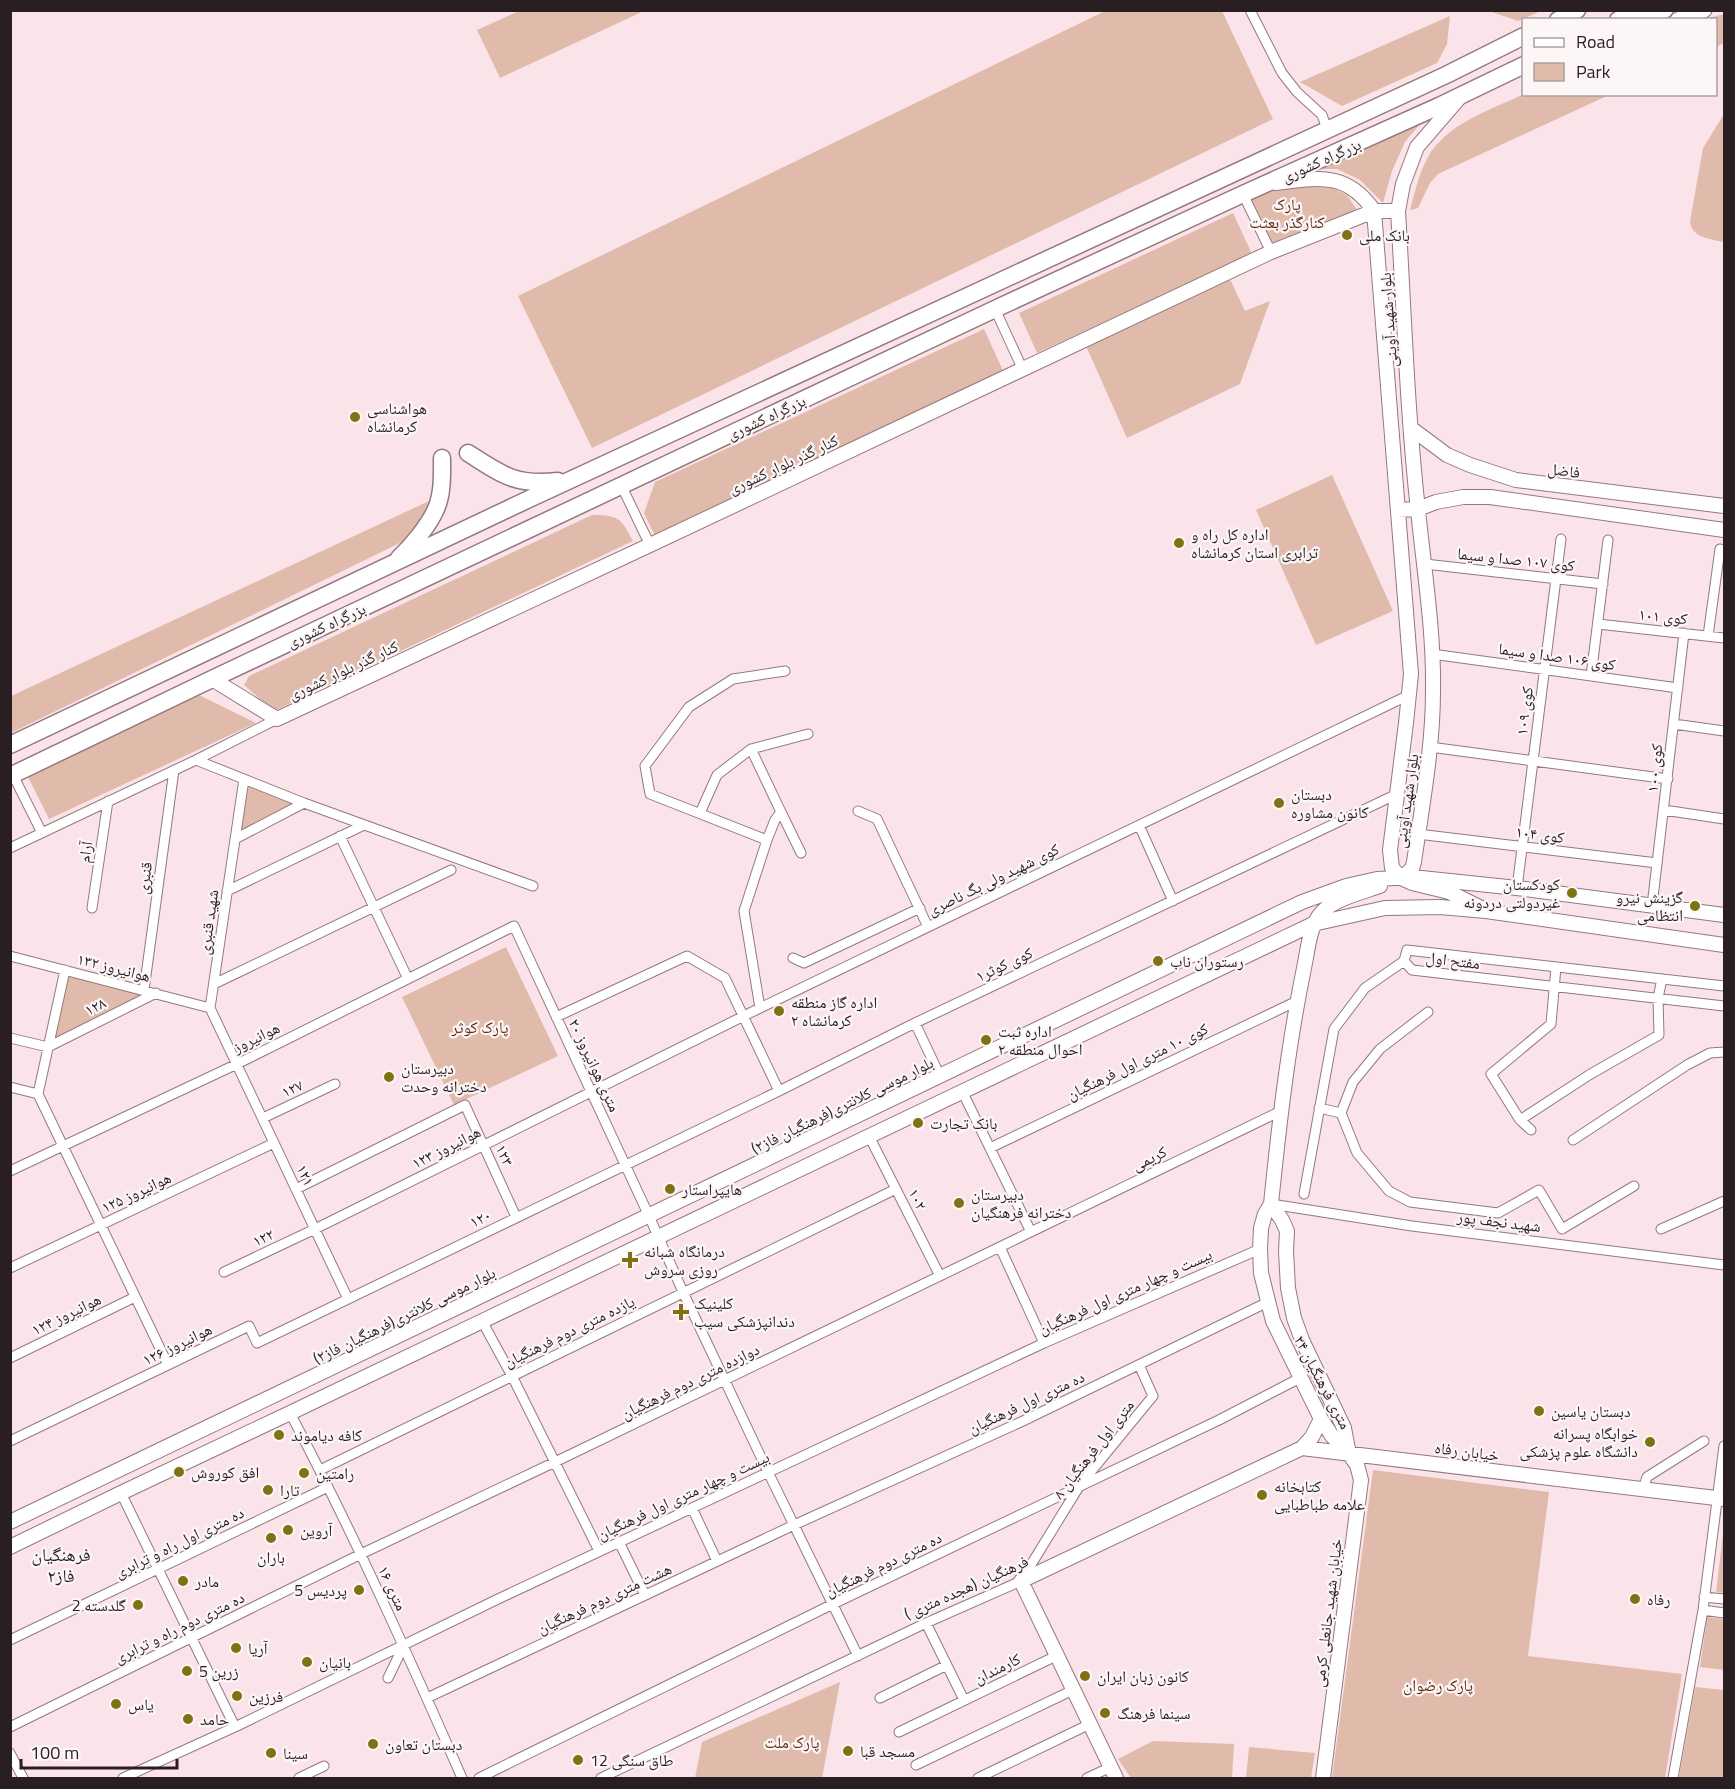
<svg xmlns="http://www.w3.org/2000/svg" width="1735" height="1789" font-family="'Titillium Web','Noto Naskh Arabic',sans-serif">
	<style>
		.green { fill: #e0bbac }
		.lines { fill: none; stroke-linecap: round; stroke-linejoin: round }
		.street-casing { stroke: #93797f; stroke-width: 11 }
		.secondary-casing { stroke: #93797f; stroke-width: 16 }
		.primary-casing { stroke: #93797f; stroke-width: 17 }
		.highway-casing { stroke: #93797f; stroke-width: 19 }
		.street { stroke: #fff; stroke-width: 9 }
		.secondary { stroke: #fff; stroke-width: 14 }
		.primary { stroke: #fff; stroke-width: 15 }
		.highway { stroke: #fff; stroke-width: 16 }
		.poi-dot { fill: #7e7213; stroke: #fcf6f7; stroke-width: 2 }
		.labels { text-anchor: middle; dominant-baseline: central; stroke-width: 4.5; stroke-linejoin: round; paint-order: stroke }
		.street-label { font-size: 16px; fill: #291e21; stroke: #fcf6f7 }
		.park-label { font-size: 16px; fill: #5e2810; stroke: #fcf6f7 }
		.poi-label { font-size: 16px; fill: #291e21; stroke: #fcf6f7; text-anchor: start }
		.neighbourhood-label { font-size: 18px; fill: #291e21; stroke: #fcf6f7 }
	</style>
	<rect width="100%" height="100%" fill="#fbe4e9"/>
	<path class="green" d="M519,11V10L644,11L500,78L477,30Z
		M1105,11H1222L1273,119L592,448L518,296Z
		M1489,11H1541L1518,21Z
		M1724,14V43L1716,47V20L1705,19Z
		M1450,16L1447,44L1437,63L1342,106L1300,82Z
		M1524,94L1609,95L1438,174L1430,183L1418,208L1410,210C1415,192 1419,173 1428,157C1447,123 1491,110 1524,94Z
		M1724,114V242C1711,239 1691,238 1690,221L1703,148Z
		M1420,124L1405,142L1392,171L1383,203L1360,180L1337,169H1317Z
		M1291,185H1325L1347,195L1357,210L1273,245L1251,198Z
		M1233,213L1252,254L1037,353L1019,313Z
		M1229,277L1245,311L1270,301L1240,384L1127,438L1086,346Z
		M984,329L1005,375L656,538L644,513L655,482Z
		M1332,475L1393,611L1316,645L1256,510Z
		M429,501L424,518L408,539L11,733V696Z
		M592,515C619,515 621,518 633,541L274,711L244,685L249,676Z
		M199,695L256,723L49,819L28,777Z
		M247,786L294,804L240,831Z
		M506,947L558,1056L454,1105L402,997Z
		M69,975L146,994L53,1040Z
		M1373,1470L1549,1492L1528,1656L1682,1674L1665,1778H1332Z
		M1724,1527V1593L1716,1592Z
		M1707,1617L1724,1619V1670L1700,1667Z
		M840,1682L822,1778H695L702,1742Z
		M1695,1687L1724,1690V1778H1679Z
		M1153,1741L1234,1744L1232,1778H1131L1118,1759Z
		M1249,1747L1315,1753L1311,1778H1246Z"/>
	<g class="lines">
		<defs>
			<path id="street" d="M1250,10L1282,73L1297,92L1322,115L1327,129
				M1243,194L1271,252
				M995,309L1023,370
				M621,485L650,545
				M1425,564L1603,584
				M1598,624L1724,638
				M1708,636L1720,549
				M1432,654L1678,688
				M1591,676L1608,540
				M1674,724L1724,731
				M1430,747L1668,779
				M196,760L277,719
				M13,775L42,833
				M244,779L210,1008L348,1299
				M1664,810L1724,819
				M858,811L877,819L928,927
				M781,812L801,853
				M700,813L717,775L751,749
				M1139,825L1173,901
				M1418,834L1657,863
				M340,836L408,979
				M235,839L304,803
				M767,840L650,794L645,766L689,707L733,679L785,671
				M10,848L196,760L304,803L533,886
				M1517,888L1561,539
				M227,891L364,825
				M1652,906L1684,633
				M92,908L108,801
				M10,956L210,1008
				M793,958L804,963L920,908
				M65,970L38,1094L168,1365
				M214,984L451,870
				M1724,986L1407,950L1404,961L1412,970L1724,1006
				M144,990L174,770
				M760,1008L744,911L767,840L775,820L781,812L751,749L808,734
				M1428,1012L1380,1049L1353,1082L1341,1113L1357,1153L1389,1191L1410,1202L1498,1213L1539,1190L1562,1229L1634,1186
				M556,1017L687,956L725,978L779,1091
				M915,1023L940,1076
				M10,1038L48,1047L156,993
				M10,1087L38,1094
				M962,1091L1031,1232
				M1319,1108L1341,1113
				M263,1118L335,1084
				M1520,1120L1589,1075L1659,1035L1658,998L1662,979
				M1531,1130L1520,1120L1491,1074L1551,1024L1556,967
				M869,1136L940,1276
				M1573,1140L1687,1065L1710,1053L1724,1052
				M990,1148L1297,1001
				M10,1171L237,1064L514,926L649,1216L683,1292L768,1472L858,1656
				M296,1189L465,1105L516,1217
				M1304,1194L1334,1029L1365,988L1404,961
				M1271,1204L1412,1226L1724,1265
				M1661,1229L1724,1201
				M1000,1247L1044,1343
				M10,1268L274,1143
				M224,1272L315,1229L760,1008L1409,695
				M482,1321L512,1376L599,1551
				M10,1358L135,1297
				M290,1413C353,1532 408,1655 462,1778
				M10,1441L249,1326L257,1343L779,1091L915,1023L1397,794
				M320,1470L896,1189
				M1643,1489L1647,1477L1704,1441
				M121,1493L235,1727
				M692,1508L717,1561
				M619,1542L645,1595
				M1704,1597L1724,1599
				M1703,1610L1724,1613
				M926,1623L964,1700
				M10,1640L328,1487
				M388,1678L404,1645
				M427,1698L794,1525L1023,1421L1268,1302
				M880,1698L947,1665
				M10,1727L361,1554L555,1462L1281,1111
				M899,1732L1056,1656
				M10,1753L23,1778
				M916,1765L1073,1690
				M123,1778L235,1727L498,1599L1044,1343L1260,1249
				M299,1778L324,1766
				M479,1778L833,1604L1219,1420L1300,1378
				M601,1778L926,1623L1021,1581L1080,1485L1153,1396L1139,1365
				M978,1778L1090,1724
				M1087,1778L1111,1767
				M1673,1778L1703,1610L1724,1446"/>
			<path id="secondary" d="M1276,183C1318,178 1347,171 1374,211L1411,674L1406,723L1390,850L1392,868L1401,878L1412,883L1449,892L1483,909
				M1412,429L1447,455L1470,465L1516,480L1724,506
				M1398,510L1418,509L1436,502L1463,497H1490L1724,530
				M212,679L277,719L650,545L1271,252L1374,211H1398
				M1401,878L1412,869L1414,862C1422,806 1433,748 1433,691C1434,631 1424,570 1418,510C1407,411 1404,311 1398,211L1403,184L1417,147L1460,97
				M1271,1204L1282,1220L1287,1231L1286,1251L1288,1288L1294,1318L1302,1340L1344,1428L1349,1454
				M1302,1448L1312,1437L1321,1419
				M10,1522L1302,902L1346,886L1377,879L1412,877L1517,888L1724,915
				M10,1547L121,1493L290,1413L1313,924L1385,908L1440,907L1486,911L1724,945
				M1116,1778L1021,1581L1302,1448L1724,1499
				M1323,1778L1361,1480L1357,1465L1349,1454L1332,1436L1321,1419L1273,1321L1261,1273L1260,1249L1261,1228L1265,1214L1271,1204C1279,1125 1288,1046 1304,968C1308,950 1309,926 1322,912C1334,899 1363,892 1380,886"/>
			<path id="primary" d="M1643,20L1665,10
				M1678,20L1704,10"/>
			<path id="highway" d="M1558,20L1577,10
				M1618,20L1637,10
				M468,453C502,475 516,486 558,481
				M399,558C412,546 429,525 436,509C443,493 442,474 442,458
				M10,745L529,499L1446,75L1524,36
				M10,776L212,679L995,309L1243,194L1439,106L1524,65"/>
		</defs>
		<use href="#street" class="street-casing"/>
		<use href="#secondary" class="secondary-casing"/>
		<use href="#primary" class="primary-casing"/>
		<use href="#highway" class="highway-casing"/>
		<use href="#street" class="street"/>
		<use href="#secondary" class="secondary"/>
		<use href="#primary" class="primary"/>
		<use href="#highway" class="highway"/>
	</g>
	<g class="poi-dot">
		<circle cx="1347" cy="235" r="6"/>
		<circle cx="355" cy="417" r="6"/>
		<circle cx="1179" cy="543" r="6"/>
		<circle cx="1279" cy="803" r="6"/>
		<circle cx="1572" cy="893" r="6"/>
		<circle cx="1695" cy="906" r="6"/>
		<circle cx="1158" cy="961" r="6"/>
		<circle cx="779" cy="1011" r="6"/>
		<circle cx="986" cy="1040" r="6"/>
		<circle cx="389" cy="1077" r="6"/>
		<circle cx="918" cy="1123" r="6"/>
		<circle cx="670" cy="1189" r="6"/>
		<circle cx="959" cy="1203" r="6"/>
		<path d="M627 1251h6v6h6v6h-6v6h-6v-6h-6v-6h6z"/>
		<path d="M678 1303h6v6h6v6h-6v6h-6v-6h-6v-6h6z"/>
		<circle cx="1539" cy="1411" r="6"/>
		<circle cx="279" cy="1435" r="6"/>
		<circle cx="1650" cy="1442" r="6"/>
		<circle cx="179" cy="1472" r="6"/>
		<circle cx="304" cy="1473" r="6"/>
		<circle cx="268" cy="1490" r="6"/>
		<circle cx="1262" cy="1495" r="6"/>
		<circle cx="288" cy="1530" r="6"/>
		<circle cx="271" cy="1538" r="6"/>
		<circle cx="183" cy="1581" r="6"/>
		<circle cx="359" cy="1590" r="6"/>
		<circle cx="1635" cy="1599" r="6"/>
		<circle cx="138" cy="1605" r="6"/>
		<circle cx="236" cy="1648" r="6"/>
		<circle cx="307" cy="1662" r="6"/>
		<circle cx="187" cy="1671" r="6"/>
		<circle cx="1085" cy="1676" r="6"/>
		<circle cx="237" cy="1696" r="6"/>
		<circle cx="116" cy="1704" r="6"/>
		<circle cx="1105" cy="1713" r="6"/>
		<circle cx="188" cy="1719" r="6"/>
		<circle cx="373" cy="1744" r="6"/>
		<circle cx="848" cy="1751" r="6"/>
		<circle cx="271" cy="1753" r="6"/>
		<circle cx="578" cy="1760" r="6"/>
	</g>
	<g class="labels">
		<g class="street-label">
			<text transform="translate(1321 160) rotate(-24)">بزرگراه کشوری</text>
			<text transform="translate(1388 320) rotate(-94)">بلوار شهید آوینی</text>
			<text transform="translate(766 417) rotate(-25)">بزرگراه کشوری</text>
			<text transform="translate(783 464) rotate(-25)">کنار گذر بلوار کشوری</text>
			<text transform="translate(1564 470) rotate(7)">فاضل</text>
			<text transform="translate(1516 559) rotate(6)">کوی ۱۰۷ صدا و سیما</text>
			<text transform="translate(1663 616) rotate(6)">کوی ۱۰۱</text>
			<text transform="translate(326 625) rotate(-25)">بزرگراه کشوری</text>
			<text transform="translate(1557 656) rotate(8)">کوی ۱۰۶ صدا و سیما</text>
			<text transform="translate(343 670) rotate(-25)">کنار گذر بلوار کشوری</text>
			<text transform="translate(1524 711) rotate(-83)">کوی ۱۰۹</text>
			<text transform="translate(1654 768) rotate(-84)">کوی ۱۰۰</text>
			<text transform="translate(1406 801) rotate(-82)">بلوار شهید آوینی</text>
			<text transform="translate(1540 834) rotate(7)">کوی ۱۰۴</text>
			<text transform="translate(85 852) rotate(-82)">آرام</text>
			<text transform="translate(144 878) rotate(-82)">قنبری</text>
			<text transform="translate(993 879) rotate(-26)">کوی شهید ولی بگ ناصری</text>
			<text transform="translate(208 922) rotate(-82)">شهید قنبری</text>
			<text transform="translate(1453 960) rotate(7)">مفتح اول</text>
			<text transform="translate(1004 964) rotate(-25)">کوی کوثر۱</text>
			<text transform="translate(114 967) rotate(14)">هوانیروز ۱۳۲</text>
			<text transform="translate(95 1006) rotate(-26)">۱۲۸</text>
			<text transform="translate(256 1037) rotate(-26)">هوانیروز</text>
			<text transform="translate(1137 1061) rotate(-26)">کوی ۱۰ متری اول فرهنگیان</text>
			<text transform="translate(595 1065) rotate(65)">۲۰ متری هوانیروز</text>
			<text transform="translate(292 1088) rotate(-25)">۱۲۷</text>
			<text transform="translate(842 1105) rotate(-26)">بلوار موسی کلانتری(فرهنگیان فاز۲)</text>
			<text transform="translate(446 1147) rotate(-27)">۱۲۳ هوانیروز</text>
			<text transform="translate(505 1155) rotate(66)">۱۲۳</text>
			<text transform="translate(1149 1158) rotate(-26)">کریمی</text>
			<text transform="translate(306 1175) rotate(65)">۱۲۱</text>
			<text transform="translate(136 1192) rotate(-25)">هوانیروز ۱۲۵</text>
			<text transform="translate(918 1199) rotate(63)">۱۰۲</text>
			<text transform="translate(480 1218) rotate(-26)">۱۲۰</text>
			<text transform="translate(1499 1221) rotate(7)">شهید نجف پور</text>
			<text transform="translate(263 1237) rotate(-25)">۱۲۲</text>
			<text transform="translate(1125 1291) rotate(-24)">بیست و چهار متری اول فرهنگیان</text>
			<text transform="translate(66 1314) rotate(-26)">هوانیروز ۱۲۴</text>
			<text transform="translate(404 1315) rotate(-26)">بلوار موسی کلانتری(فرهنگیان فاز۲)</text>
			<text transform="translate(569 1331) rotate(-26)">یازده متری دوم فرهنگیان</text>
			<text transform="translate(177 1344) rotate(-26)">هوانیروز ۱۲۶</text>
			<text transform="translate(690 1381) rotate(-26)">دوازده متری دوم فرهنگیان</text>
			<text transform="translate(1323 1382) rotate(62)">۲۴ متری فرهنگیان</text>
			<text transform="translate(1026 1402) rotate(-25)">ده متری اول فرهنگیان</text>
			<text transform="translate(1093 1449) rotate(-52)">۸ متری اول فرهنگیان</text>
			<text transform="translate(1467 1451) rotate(7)">خیابان رفاه</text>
			<text transform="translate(683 1495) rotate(-25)">بیست و چهار متری اول فرهنگیان</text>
			<text transform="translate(179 1542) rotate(-26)">ده متری اول راه و ترابری</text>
			<text transform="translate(883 1564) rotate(-26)">ده متری دوم فرهنگیان</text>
			<text transform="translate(966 1587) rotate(-24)">فرهنگیان (هجده متری )</text>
			<text transform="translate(393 1588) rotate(65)">۱۶ متری</text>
			<text transform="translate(604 1598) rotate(-25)">هشت متری دوم فرهنگیان</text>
			<text transform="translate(1327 1613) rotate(-83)">خیابان شهید جانعلی کرمی</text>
			<text transform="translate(179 1627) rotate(-26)">ده متری دوم راه و ترابری</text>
			<text transform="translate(997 1668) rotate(-26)">کارمندان</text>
		</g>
		<g class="park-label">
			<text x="1287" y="204">پارک<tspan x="1287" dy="18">کنارگذر بعثت</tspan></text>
			<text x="480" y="1027">پارک کوثر</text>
			<text x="1438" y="1685">پارک رضوان</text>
			<text x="792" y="1742">پارک ملت</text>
		</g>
		<g class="poi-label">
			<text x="1359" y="235">بانک ملی</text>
			<text x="367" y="408">هواشناسی<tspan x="367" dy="18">کرمانشاه</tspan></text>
			<text x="1191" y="534">اداره کل راه و<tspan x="1191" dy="18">ترابری استان کرمانشاه</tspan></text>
			<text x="1291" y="794">دبستان<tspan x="1291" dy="18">کانون مشاوره</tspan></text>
			<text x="1560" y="884" text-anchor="end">کودکستان<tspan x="1560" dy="18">غیردولتی دردونه</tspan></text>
			<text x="1683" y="897" text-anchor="end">گزینش نیرو<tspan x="1683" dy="18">انتظامی</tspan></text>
			<text x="1170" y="961">رستوران ناب</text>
			<text x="791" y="1002">اداره گاز منطقه<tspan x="791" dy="18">۲ کرمانشاه</tspan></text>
			<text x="998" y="1031">اداره ثبت<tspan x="998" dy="18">احوال منطقه ۲</tspan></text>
			<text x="401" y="1068">دبیرستان<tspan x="401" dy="18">دخترانه وحدت</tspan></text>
			<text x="930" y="1123">بانک تجارت</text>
			<text x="682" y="1189">هایپراستار</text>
			<text x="971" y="1194">دبیرستان<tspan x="971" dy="18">دخترانه فرهنگیان</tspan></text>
			<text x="644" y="1251">درمانگاه شبانه<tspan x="644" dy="18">روزی سروش</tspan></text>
			<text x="694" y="1303">کلینیک<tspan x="694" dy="18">دندانپزشکی سیب</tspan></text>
			<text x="1551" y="1411">دبستان یاسین</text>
			<text x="1638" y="1433" text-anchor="end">خوابگاه پسرانه<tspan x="1638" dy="18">دانشگاه علوم پزشکی</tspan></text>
			<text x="291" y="1435">کافه دیاموند</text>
			<text x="191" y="1472">افق کوروش</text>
			<text x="316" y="1473">رامتین</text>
			<text x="1274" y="1486">کتابخانه<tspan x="1274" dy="18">علامه طباطبایی</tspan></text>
			<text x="280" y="1490">تارا</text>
			<text x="300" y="1530">آروین</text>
			<text x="271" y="1557" text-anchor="middle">باران</text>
			<text x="195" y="1581">مادر</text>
			<text x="347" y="1590" text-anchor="end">پردیس 5</text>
			<text x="1647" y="1599">رفاه</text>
			<text x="126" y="1605" text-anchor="end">گلدسته 2</text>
			<text x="248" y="1648">آریا</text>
			<text x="319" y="1662">بانیان</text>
			<text x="199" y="1671">زرین 5</text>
			<text x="1097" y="1676">کانون زبان ایران</text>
			<text x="249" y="1696">فرزین</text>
			<text x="128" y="1704">یاس</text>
			<text x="1117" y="1713">سینما فرهنگ</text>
			<text x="200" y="1719">حامد</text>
			<text x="385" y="1744">دبستان تعاون</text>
			<text x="860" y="1751">مسجد قبا</text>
			<text x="283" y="1753">سینا</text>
			<text x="590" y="1760">طاق سنگی 12</text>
		</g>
		<g class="neighbourhood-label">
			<text x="61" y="1554">فرهنگیان<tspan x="61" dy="21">فاز۲</tspan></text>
		</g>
	</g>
	<rect width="1735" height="1789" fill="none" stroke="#291e21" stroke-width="24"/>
	<rect x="1522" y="18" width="195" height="78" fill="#fcf6f7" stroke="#a8a0a1" stroke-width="1.5"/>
	<rect x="1534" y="38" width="30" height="9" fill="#ffffff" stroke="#a8a0a1" stroke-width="1.5"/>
	<text x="1576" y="48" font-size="18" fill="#291e21">Road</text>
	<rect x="1534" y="63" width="30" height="18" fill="#e0bbac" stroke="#a8a0a1" stroke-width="1.5"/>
	<text x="1576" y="78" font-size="18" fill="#291e21">Park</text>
	<path d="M21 1759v9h156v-9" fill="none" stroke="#291e21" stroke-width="3"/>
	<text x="30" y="1759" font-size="18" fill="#291e21" stroke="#fcf6f7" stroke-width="4.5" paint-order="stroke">100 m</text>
</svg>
